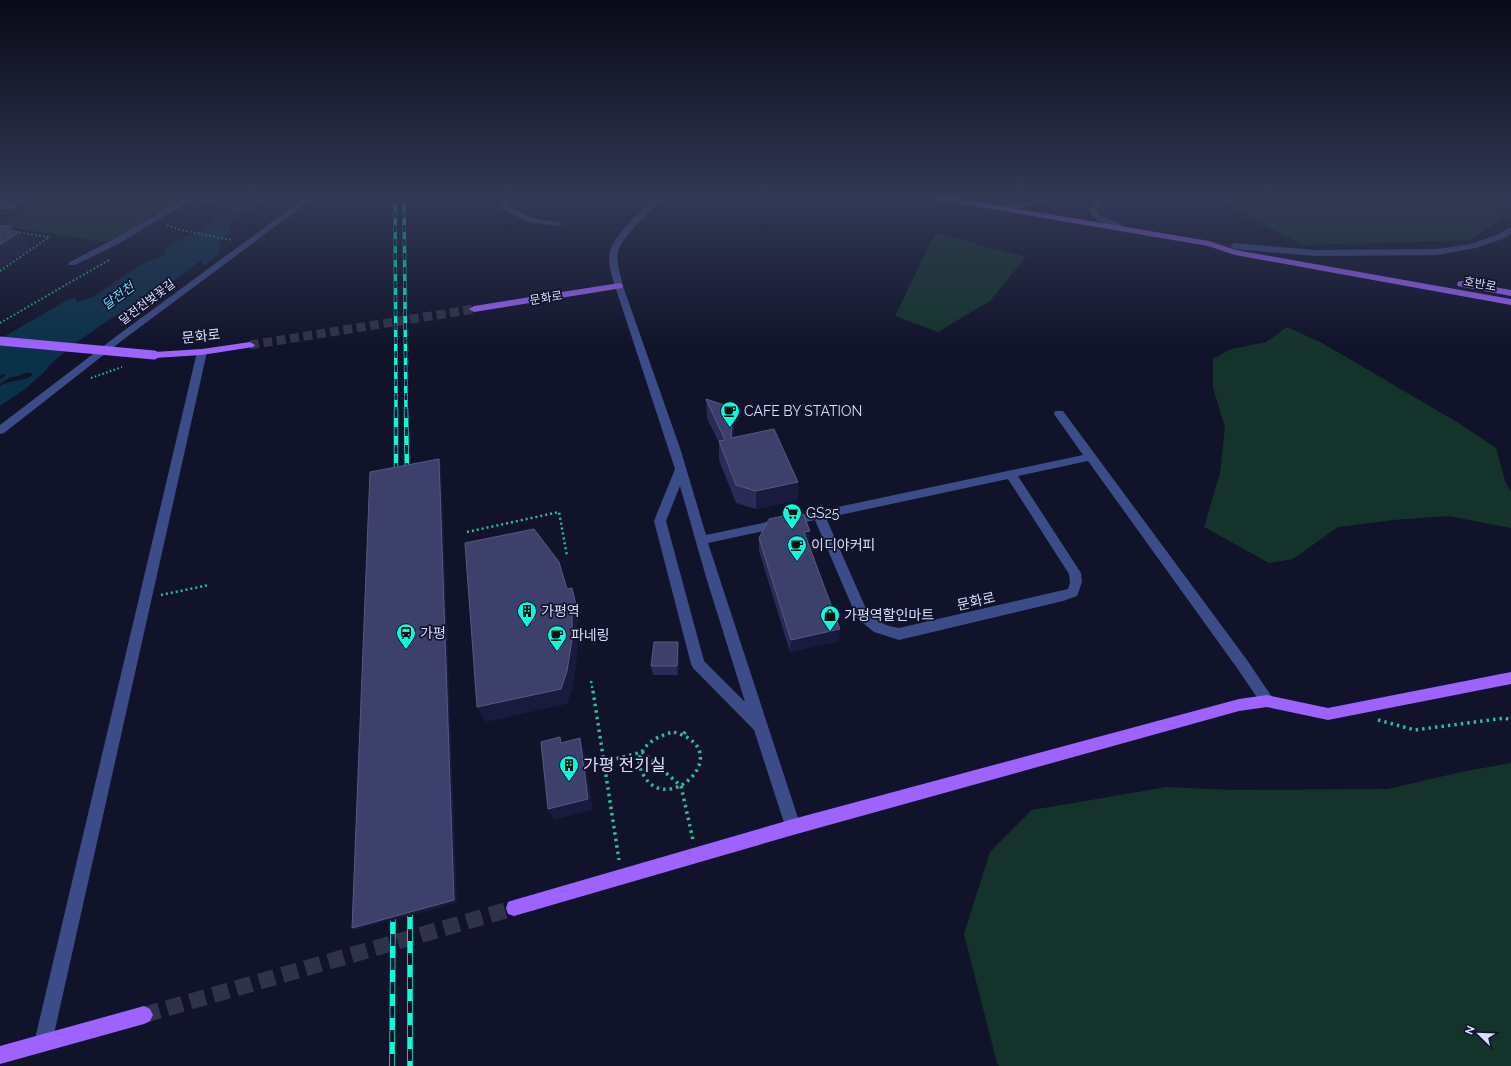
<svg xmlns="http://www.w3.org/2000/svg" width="1511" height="1066" font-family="Raleway,'Noto Sans KR',sans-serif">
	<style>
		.green { fill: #14342b }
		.water { fill: #0b3149 }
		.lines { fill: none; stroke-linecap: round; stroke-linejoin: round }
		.major-tunnel-far1 { stroke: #2f324a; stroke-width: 9; stroke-dasharray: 9 4.5; stroke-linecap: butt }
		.major-tunnel { stroke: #2f324a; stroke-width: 16; stroke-dasharray: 16 8; stroke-linecap: butt }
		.path-far2 { stroke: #31bc93; stroke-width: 2; stroke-dasharray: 1.5 2.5; stroke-linecap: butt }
		.path-far1 { stroke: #31bc93; stroke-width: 2.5; stroke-dasharray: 2 3; stroke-linecap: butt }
		.path { stroke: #31bc93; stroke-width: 3.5; stroke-dasharray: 2.5 4; stroke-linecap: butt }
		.minor { fill: #3c4c89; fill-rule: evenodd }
		.major { fill: #9e62fe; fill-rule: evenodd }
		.rail-far2-casing { stroke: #07fedb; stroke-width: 3.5 }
		.rail-far1-casing { stroke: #07fedb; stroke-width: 4.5 }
		.rail-casing { stroke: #07fedb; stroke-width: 5.5 }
		.rail-far2 { stroke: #11132a; stroke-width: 2.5; stroke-dasharray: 7; stroke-linecap: butt }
		.rail-far1 { stroke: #11132a; stroke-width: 3; stroke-dasharray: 9; stroke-linecap: butt }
		.rail { stroke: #11132a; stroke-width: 4; stroke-dasharray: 12; stroke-linecap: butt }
		.major-bridge { stroke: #9e62fe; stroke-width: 9 }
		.wall { fill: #2a2c58 }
		.shaded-wall { fill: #181a3e }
		.building { fill: #3d406a; stroke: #565981 }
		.labels { text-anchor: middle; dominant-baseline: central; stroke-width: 3.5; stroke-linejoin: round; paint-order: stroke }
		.far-street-label { font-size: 12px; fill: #dadfff; stroke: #11132a }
		.far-water-label { font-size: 13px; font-style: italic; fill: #69ddfe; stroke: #11132a }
		.street-label { font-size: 14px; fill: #dadfff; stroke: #11132a }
		.poi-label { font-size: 14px; fill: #dadfff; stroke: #11132a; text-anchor: start }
		.near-poi-label { font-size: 17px; fill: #dadfff; stroke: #11132a; text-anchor: start }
	</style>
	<rect width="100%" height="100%" fill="#11132a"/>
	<path class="green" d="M44,197H185L107,242L0,226Z
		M1225,197H1487L1489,204L1506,216L1470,240L1304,245L1247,217Z
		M935,233L1026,257L990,301L938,332L895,316Z
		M1287,327L1322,343L1457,422L1496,448L1506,484L1511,491V528L1448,516L1393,520L1338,527L1293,559L1269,563L1204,527L1220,473L1225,427L1213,388V359L1231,349L1266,342Z
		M1511,763V1066H999L997,1063L964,934L990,852L1032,810L1167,787L1231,790L1388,789L1461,772Z"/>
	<path class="water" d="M248,197H265L256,205L231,218V233L220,242V251L218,255L205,265H202L203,261L199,262L167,286L107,321L77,342L56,359L42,374L25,389L0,406V386C11,379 27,382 33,374C25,370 19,378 11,377L0,384V379L6,375L3,374L0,376V339L69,299L75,298L77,302L93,297L141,264L163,256L165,254V249L187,236L201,231L203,227L213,220L247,200Z"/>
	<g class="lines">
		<path class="major-tunnel-far1" d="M250,345L474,309"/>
		<path class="major-tunnel" d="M144,1015L514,908"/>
		<path class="path-far2" d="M201,205L214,197
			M167,225L181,230L232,240
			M0,271L49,237L16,232
			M0,323L109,260
			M91,378L122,367"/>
		<path class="path-far1" d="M467,532L559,512L567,556
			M161,595L209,585
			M591,681L593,692"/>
		<path class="path" d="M593,691L619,860
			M1378,720L1415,730L1505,718L1511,720
			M674,732C679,734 684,735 688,738C726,761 667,814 644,776C629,753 653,736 674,732Z
			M684,734L686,729
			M604,762L642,752L681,786L693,840"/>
		<path class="minor" d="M22,197H32L14,209H0V205H9Z
			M186,197H196L118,244L75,265H69L68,263L112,240Z
			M306,197H315L124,339L4,433L0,434V425L118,335Z
			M501,197H509V206L533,218L558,222L562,224L558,226L528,222L502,209Z
			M655,197H664C652,212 623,234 618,252C616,263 621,276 623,286L681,451L706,535L1083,455L1054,414L1055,411H1063L1247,660L1272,697L1274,701L1272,705L1267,707L1262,705L1237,668L1088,461L1018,476L1081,573L1082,582L1077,596L1063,601L899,640L874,632L857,618L815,520L708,543L801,827L799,832L793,835L787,832L754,730L693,668L691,664L654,521L675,469L615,286C612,276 607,263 610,252C614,234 642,210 655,197ZM1008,479L1069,574L1070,582L1068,589L899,628C885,626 876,621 867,611L826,518ZM680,486L706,577L745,702L704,661L666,521Z
			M1049,197H1063L1027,207L997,210L993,208L997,206L1027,203Z
			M1099,197H1107L1097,209V212L1100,215L1127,227L1128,229L1127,231C1118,232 1089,219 1089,209Z
			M1508,228H1511V234L1505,238L1476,248L1437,255L1315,256L1234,249L1230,246L1234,243L1315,250L1437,249L1471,244L1499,234Z
			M202,349L207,352L52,1043L49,1049L43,1052L37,1049L34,1043L197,352Z"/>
		<path class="major" d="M929,197H948L1209,241L1236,250L1511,299V305L1235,255L1208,246L933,199Z
			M1461,281L1511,290V296L1458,286L1457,284L1458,282Z
			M619,283L622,284L623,286L622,288L474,312L469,309L474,306Z
			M250,342L255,345L253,347L202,355L154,358L149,355L154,352L202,349Z
			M1511,672V684L1328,720L1267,707L1239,711L793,835L514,916L508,914L506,908L508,902L514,900L793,819L1239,699L1267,695L1328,708Z
			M144,1006L150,1009L153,1015L150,1021L144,1024L0,1064V1046Z"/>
		<defs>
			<path id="rail-far2" d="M395,197L396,410
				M404,197L406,410"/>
			<path id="rail-far1" d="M396,409V478
				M406,409L407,477"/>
			<path id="rail" d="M410,905V1066
				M392,1066L393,910"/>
		</defs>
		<use href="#rail-far2" class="rail-far2-casing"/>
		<use href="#rail-far1" class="rail-far1-casing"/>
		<use href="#rail" class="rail-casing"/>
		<use href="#rail-far2" class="rail-far2"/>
		<use href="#rail-far1" class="rail-far1"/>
		<use href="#rail" class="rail"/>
		<path class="major-bridge" d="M0,341L154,355"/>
	</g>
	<path class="wall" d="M0,197H16L6,204L0,203Z
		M710,197H720L719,199Z
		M706,399L733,408L734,426L733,438L798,482L797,500L756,509L736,503L719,460V443L707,418Z
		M759,538L809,543L839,641L790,652L759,551Z
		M678,642L679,651L678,675H653L651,666Z"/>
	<path class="shaded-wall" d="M2,197H16L6,204Z
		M429,197H453L454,199L431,203Z
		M12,227L17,234L19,232L31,248L0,268V245L7,230Z
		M733,408L734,426L731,457V438Z
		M439,459L441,464L457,903L355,930L352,928Z
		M798,482L797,500L756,509V491Z
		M810,531L809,543L803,545L804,532Z
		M572,588L581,621L577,623V657L573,687L567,704L486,722L477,707L572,606Z
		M840,629L839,641L790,652L791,640Z
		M678,642L679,651L678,675L677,666Z
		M580,738L584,750L593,810L554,820L548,809Z"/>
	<path class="building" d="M0,225L12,227L7,230L19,232L0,245Z
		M706,399L733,408L731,438L774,429L798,482L756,491L736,485L719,441L725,440Z
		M439,459L454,900L352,928L370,472Z
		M798,513L804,516L810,531L804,532L840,629L791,640L759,538L769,519Z
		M534,529L559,562L567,589L572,588L576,605L572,606V640L567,671L561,689L477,707L465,543Z
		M654,642H678L677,666H651Z
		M560,737L561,743L580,738L588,799L548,809L541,742Z"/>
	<linearGradient id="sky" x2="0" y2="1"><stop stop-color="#090a17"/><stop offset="0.57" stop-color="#323955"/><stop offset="1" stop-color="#323955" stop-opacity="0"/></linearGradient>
	<rect width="1511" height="346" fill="url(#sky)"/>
	<defs>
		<symbol id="cafe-pin" viewBox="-11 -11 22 30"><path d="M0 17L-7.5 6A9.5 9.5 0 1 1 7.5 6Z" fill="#07fedb" stroke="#11132a"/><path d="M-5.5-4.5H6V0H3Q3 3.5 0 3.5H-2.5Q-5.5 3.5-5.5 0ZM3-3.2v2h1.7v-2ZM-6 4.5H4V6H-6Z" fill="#111"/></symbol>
		<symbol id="supermarket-pin" viewBox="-11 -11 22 30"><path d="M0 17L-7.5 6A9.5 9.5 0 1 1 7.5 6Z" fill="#07fedb" stroke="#11132a"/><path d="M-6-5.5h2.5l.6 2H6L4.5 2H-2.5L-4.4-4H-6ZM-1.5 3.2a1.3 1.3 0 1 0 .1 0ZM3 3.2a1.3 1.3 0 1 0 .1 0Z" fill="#111"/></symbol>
		<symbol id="building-pin" viewBox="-11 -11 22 30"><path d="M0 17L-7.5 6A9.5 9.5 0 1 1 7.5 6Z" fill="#07fedb" stroke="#11132a"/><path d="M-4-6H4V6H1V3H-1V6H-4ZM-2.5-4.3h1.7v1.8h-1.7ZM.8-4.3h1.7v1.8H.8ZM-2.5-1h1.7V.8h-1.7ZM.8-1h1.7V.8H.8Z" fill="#111"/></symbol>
		<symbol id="shop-pin" viewBox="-11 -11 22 30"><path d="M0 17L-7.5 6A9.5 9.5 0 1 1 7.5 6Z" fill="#07fedb" stroke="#11132a"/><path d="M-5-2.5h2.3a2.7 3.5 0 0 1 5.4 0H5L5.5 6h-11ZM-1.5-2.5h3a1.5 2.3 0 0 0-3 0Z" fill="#111"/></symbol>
		<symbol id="station-pin" viewBox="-11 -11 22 30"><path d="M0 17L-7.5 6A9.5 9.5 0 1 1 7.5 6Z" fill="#07fedb" stroke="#11132a"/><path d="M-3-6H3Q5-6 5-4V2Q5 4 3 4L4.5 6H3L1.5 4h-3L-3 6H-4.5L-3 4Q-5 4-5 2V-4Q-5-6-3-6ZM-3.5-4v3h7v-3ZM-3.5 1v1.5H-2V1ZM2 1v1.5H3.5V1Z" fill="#111"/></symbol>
	</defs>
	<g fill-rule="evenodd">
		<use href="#cafe-pin" x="719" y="400" width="22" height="30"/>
		<use href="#supermarket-pin" x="781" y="502" width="22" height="30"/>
		<use href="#cafe-pin" x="786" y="534" width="22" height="30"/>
		<use href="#building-pin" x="516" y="600" width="22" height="30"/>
		<use href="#shop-pin" x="819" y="604" width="22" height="30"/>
		<use href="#station-pin" x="395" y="622" width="22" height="30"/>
		<use href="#cafe-pin" x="546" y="624" width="22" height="30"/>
		<use href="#building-pin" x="558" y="754" width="22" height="30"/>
	</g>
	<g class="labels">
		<g class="far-street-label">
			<text transform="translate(1480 284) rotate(10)">호반로</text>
			<text transform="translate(546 298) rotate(-9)">문화로</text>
			<text transform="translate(147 302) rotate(-37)">달전천벚꽃길</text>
		</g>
		<g class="far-water-label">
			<text transform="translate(118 296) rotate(-36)">달전천</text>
		</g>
		<g class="street-label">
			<text transform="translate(201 336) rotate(-6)">문화로</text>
			<text transform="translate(976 601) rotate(-13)">문화로</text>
		</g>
		<g class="poi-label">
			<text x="744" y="411">CAFE BY STATION</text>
			<text x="806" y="513">GS25</text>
			<text x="811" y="545">이디야커피</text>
			<text x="541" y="611">가평역</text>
			<text x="844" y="615">가평역할인마트</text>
			<text x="420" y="633">가평</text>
			<text x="571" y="635">파네링</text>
		</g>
		<g class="near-poi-label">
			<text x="583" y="765">가평 전기실</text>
		</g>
	</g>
	<g transform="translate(1479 1034) rotate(293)" stroke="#11132a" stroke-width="3" paint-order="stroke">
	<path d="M0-3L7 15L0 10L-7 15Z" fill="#dadfff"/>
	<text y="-6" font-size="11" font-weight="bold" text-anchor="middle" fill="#dadfff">N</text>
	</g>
</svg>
